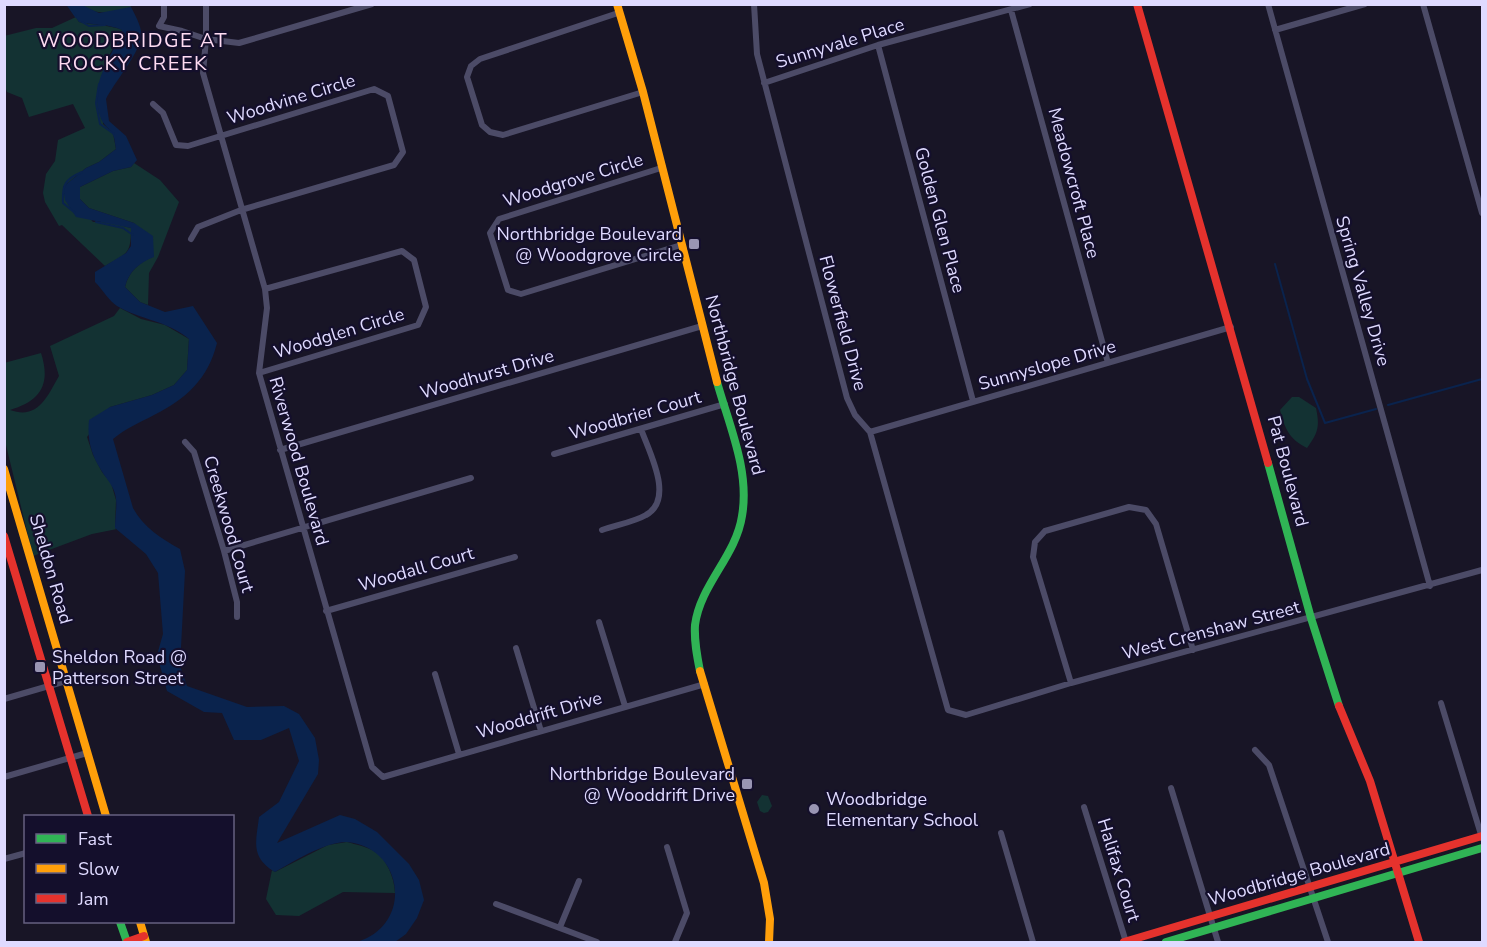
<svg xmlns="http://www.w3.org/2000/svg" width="1487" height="947" font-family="'Nunito Sans',sans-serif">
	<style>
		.green { fill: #133233 }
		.water { fill: #0a234d }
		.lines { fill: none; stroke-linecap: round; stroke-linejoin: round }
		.stream { stroke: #0a234d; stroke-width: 2 }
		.street { stroke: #4c4b67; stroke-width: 6 }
		.fast { stroke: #30b455; stroke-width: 8 }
		.slow { stroke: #ff9f0a; stroke-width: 8 }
		.jam { stroke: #e5322d; stroke-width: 8 }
		.poi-dot { fill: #9995b3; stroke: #140f2c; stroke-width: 2 }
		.labels { text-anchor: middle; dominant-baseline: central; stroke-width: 4.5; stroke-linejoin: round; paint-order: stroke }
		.street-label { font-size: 18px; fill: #dfdaff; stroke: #140f2c }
		.poi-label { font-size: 18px; fill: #dfdaff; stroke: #140f2c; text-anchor: end }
		.neighbourhood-label { font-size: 20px; letter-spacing: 1.5px; fill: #ffdcf3; stroke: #140f2c }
	</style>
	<rect width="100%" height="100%" fill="#181526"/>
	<path class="green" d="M130,4L131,7C114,12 97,17 82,5Z
		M76,17L79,22C94,25 108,25 123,30L105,63L103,124L113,133L116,149L99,162L86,168L63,187L93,222H109L131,228C131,255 127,253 105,266L62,225L59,226L45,202L43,193L46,174L55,161L58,140L85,128L73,104L29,117L22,98L7,92L5,86L4,36L36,28H52Z
		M134,163L160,180L179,202L158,257L149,273L148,305L140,302L125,287C129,271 139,263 154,256L134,223L89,208L80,199V187L113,171L131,167Z
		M120,308L141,319L165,325L189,339L187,370L174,385L152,395L110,407L87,437L93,455L102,472L111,483L116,500L115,528L117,529L92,534L33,556L5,441L4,363L41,353C51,384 41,401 10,410C38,420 47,397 59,376L50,346L114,316Z
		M1292,397H1299L1316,408C1320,427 1318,433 1307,448C1289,439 1285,429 1280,410Z
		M762,795L768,796L772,806L768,812L764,813L760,811L757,802Z
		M347,842C357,845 370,847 378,854C388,862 395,881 395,893L343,892L299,916L276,915L266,899L272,870L275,872L328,845Z"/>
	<path class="water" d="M67,5H82L99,13L131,7C135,15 143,28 141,38C138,55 114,83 106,99L109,121L126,136L137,160L131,167L113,171L80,187V199L89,208L134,223L153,236L154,257C139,263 129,271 125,287L140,302L165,312L193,306L217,343C208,379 186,399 154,415C139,423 126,428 113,439L133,508C143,527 162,539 180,549L185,571L180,666L187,686L247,707L284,706L299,714L315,738L319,760L318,774L277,843L340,815L355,819L377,832L409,864L419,880L424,900L417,918L406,934L395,942H357C414,925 404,847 347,842C327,841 292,862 275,872C250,857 256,842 259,817L279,802L299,761L289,728L261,740H234L222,713L204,712L167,691L157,655L163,634L158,573L146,554L115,528C115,519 117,508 116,499C115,487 107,480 101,470C91,454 87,439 89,420L110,407L152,395L174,385L187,370L189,339C168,321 141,320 117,306C109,301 103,290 95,282V272L126,253L131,246V228L76,217L65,200L63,187L86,168L99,162L116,149C115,145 115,139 113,135C110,128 103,126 100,116C89,82 111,60 122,30C109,24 94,25 79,22Z"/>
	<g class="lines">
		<path class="stream" d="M67,4L76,17
			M82,22L89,26L105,25
			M99,84L96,103L100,124L114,134
			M75,213L63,203C62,185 65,179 82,172
			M96,222L123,228L133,235
			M1275,264L1307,379L1325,423L1376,409
			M1388,405L1482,379"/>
		<path class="street" d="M164,4V17L159,26L182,31L206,39L239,43L372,4
			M206,4V39L203,73L265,289L267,308L259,373L372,767L383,777L705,684
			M754,4L757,54L847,398L855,415L870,432L948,710L966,715L1071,683L1482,570
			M1268,4L1430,586
			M1423,4L1482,213
			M1011,10L1108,363
			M618,13L480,59L471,66L467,77L482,125L490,132L503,135L643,92
			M1275,30L1365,4
			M878,45L973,401
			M764,83L878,45L1030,4
			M153,104L163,113L176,145L188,146L374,89L388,96L403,152L394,165L241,210L198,227L191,239
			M661,168L499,219L490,233L508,290L521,294L681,245
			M259,373L418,325L426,307L414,260L402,251L265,289
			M870,432L1231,327
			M185,442L194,452L224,551L237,602V617
			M280,450L702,326
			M554,454L725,404
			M602,530C616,525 634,522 646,515C675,499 649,452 641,429
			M224,551L471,478
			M326,611L515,557
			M599,622L625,706
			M516,648L541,731
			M435,674L459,754
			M1071,683L1033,557L1035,542L1045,531L1129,507L1146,510L1156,524L1193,650
			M4,699L66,681
			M1441,703L1482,838
			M1255,750L1269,765L1328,942
			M4,777L87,753
			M1171,788L1218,942
			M1084,807L1126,942
			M1001,833L1033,942
			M667,847L687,913L675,942
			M4,859L26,853
			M496,904L597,942
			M560,927L579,881"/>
		<path class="fast" d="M1268,463L1311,618L1339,706
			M700,671C697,656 694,641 695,625C700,585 736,556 742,516C750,471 729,425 717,382
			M120,922L127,942
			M1166,942L1482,848"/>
		<path class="slow" d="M617,4L643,92L717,382
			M4,469L106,816
			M700,671L764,883L770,919L769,942
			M140,922L146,942"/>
		<path class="jam" d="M1137,4L1268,463
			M4,536L88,816
			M1339,706L1370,781L1419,942
			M127,942L144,936
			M1124,942L1482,836"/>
	</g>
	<g class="poi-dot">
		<rect x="688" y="238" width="12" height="12" rx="3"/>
		<rect x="34" y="661" width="12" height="12" rx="3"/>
		<rect x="741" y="778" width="12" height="12" rx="3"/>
		<circle cx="814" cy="809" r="6"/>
	</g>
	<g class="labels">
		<g class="street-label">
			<text transform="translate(840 43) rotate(-17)">Sunnyvale Place</text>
			<text transform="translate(291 99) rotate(-17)">Woodvine Circle</text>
			<text transform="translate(573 180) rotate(-17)">Woodgrove Circle</text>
			<text transform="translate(1074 183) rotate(75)">Meadowcroft Place</text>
			<text transform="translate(940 220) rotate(75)">Golden Glen Place</text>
			<text transform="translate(1363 291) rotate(74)">Spring Valley Drive</text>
			<text transform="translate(843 323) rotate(75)">Flowerfield Drive</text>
			<text transform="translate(339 333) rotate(-17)">Woodglen Circle</text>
			<text transform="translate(1047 365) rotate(-16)">Sunnyslope Drive</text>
			<text transform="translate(487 374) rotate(-16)">Woodhurst Drive</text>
			<text transform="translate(735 385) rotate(75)">Northbridge Boulevard</text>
			<text transform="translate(635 415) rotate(-16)">Woodbrier Court</text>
			<text transform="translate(299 461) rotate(74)">Riverwood Boulevard</text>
			<text transform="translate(1288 471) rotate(75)">Pat Boulevard</text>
			<text transform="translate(229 524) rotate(74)">Creekwood Court</text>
			<text transform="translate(51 569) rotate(74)">Sheldon Road</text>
			<text transform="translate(416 569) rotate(-16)">Woodall Court</text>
			<text transform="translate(1211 630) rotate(-15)">West Crenshaw Street</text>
			<text transform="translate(539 715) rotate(-16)">Wooddrift Drive</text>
			<text transform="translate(1119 870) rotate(73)">Halifax Court</text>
			<text transform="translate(1299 874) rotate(-16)">Woodbridge Boulevard</text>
		</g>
		<g class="poi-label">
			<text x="682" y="234">Northbridge Boulevard<tspan x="682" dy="21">@ Woodgrove Circle</tspan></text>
			<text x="52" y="657" text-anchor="start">Sheldon Road @<tspan x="52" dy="21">Patterson Street</tspan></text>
			<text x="735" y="774">Northbridge Boulevard<tspan x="735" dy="21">@ Wooddrift Drive</tspan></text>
			<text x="826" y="799" text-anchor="start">Woodbridge<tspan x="826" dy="21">Elementary School</tspan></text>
		</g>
		<g class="neighbourhood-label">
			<text x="133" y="40">WOODBRIDGE AT<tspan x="133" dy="23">ROCKY CREEK</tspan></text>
		</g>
	</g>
	<rect width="1487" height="947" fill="none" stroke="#dfdaff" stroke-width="12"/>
	<rect x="24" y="815" width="210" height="108" fill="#140f2c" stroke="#656080" stroke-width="1.5"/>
	<rect x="36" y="834" width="30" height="9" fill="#30b455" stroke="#656080" stroke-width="1.5"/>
	<text x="78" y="845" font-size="18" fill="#dfdaff">Fast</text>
	<rect x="36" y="864" width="30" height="9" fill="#ff9f0a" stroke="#656080" stroke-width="1.5"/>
	<text x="78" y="875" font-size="18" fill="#dfdaff">Slow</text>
	<rect x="36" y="894" width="30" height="9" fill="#e5322d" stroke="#656080" stroke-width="1.5"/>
	<text x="78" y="905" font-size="18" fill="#dfdaff">Jam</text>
</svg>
